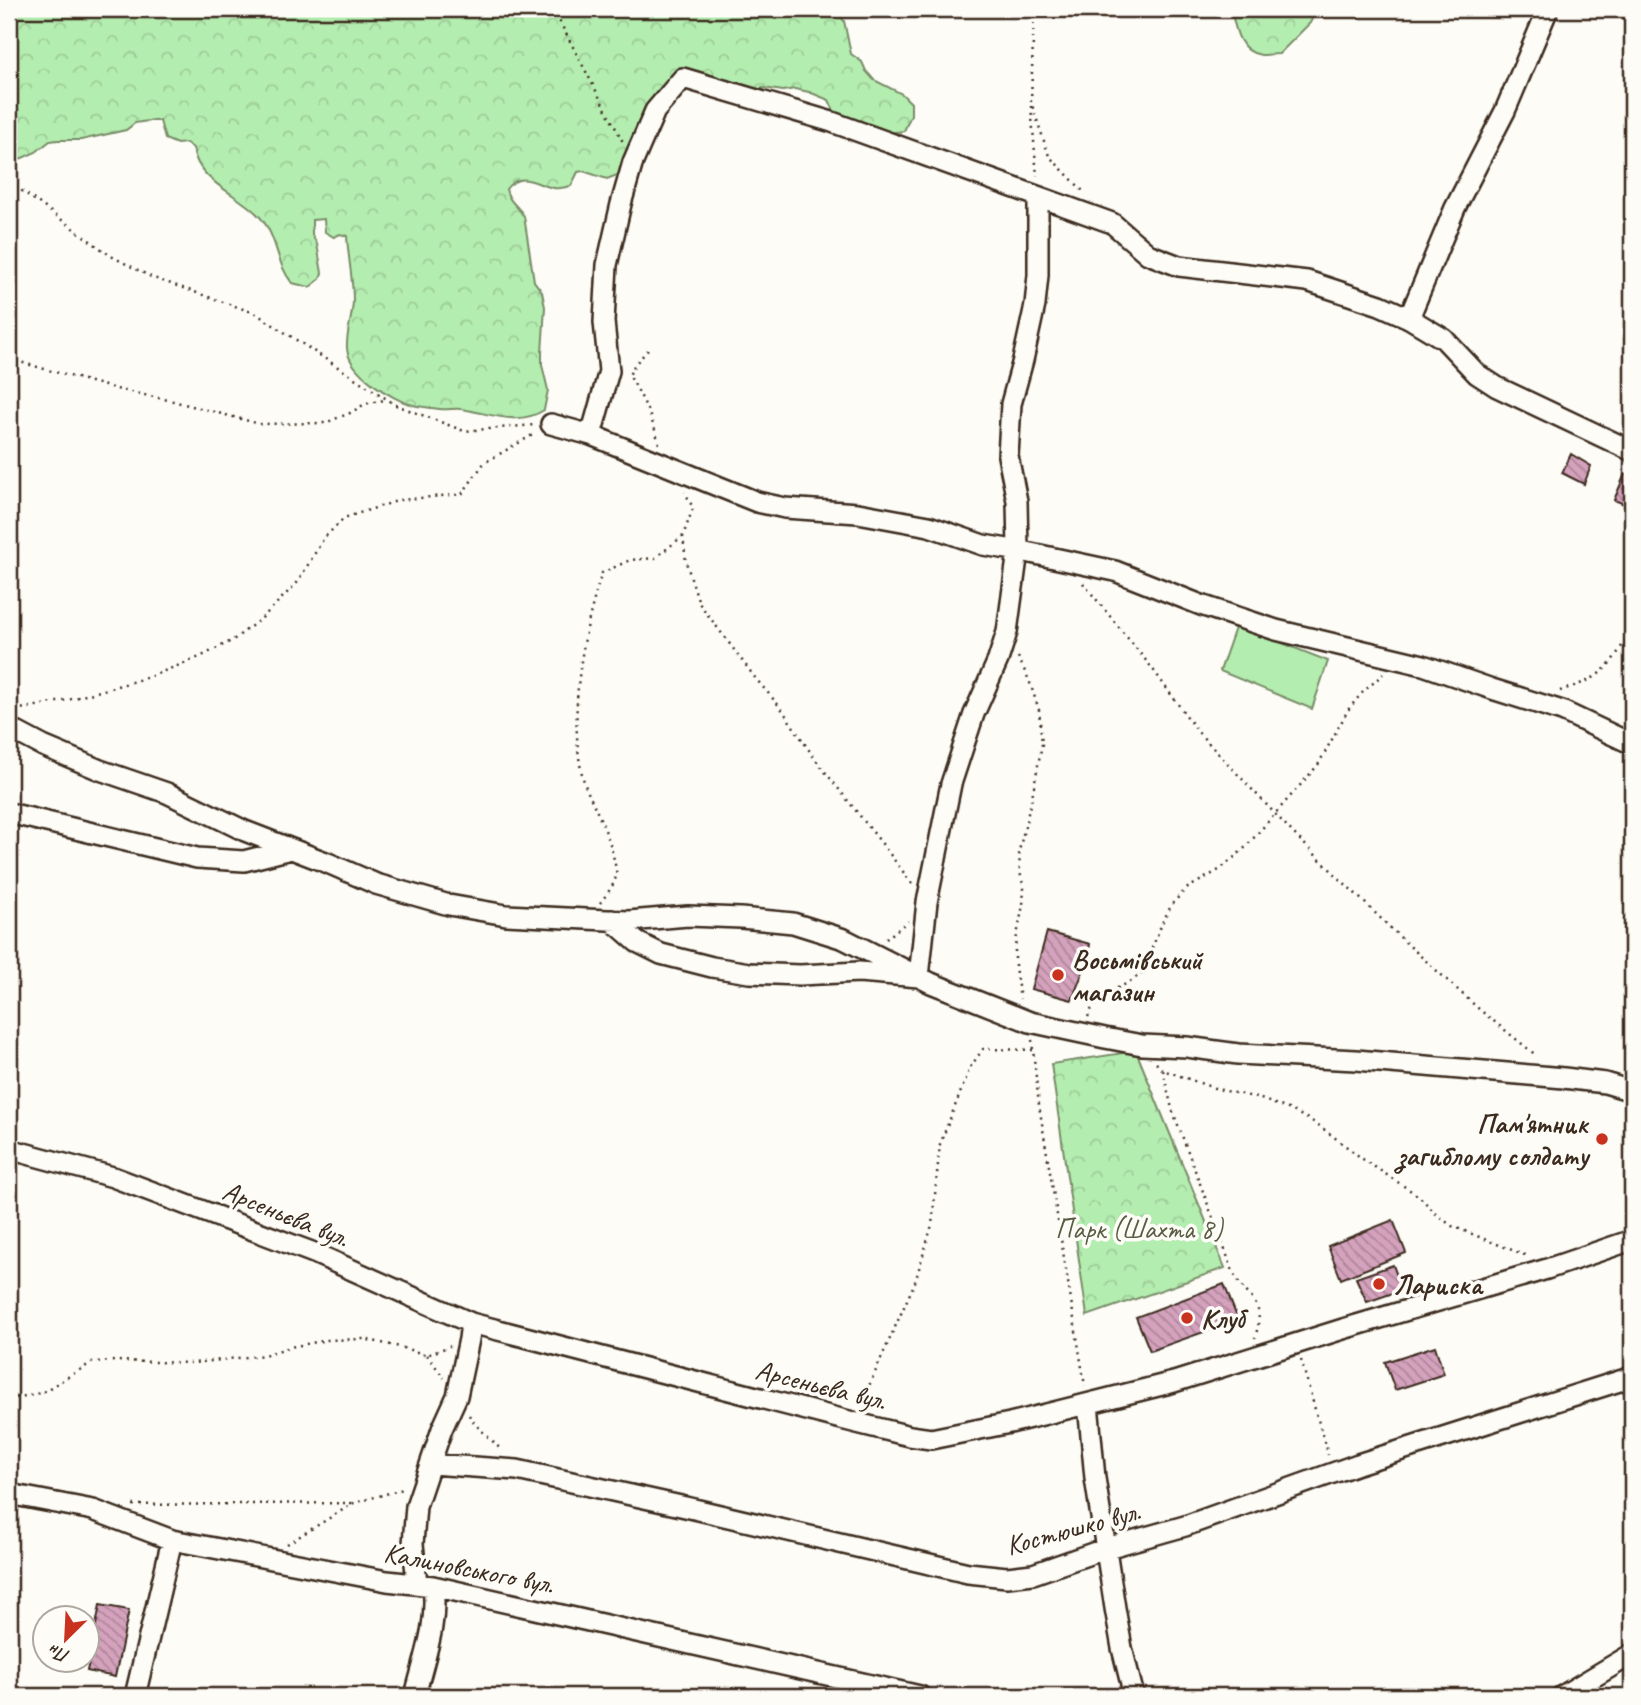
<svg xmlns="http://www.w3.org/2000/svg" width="1641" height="1705" font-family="Caveat,sans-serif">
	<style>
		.forest { fill: url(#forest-crowns); stroke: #788c67; stroke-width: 2 }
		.pitch { fill: #b4edb0; stroke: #788c67; stroke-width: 2 }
		.building { fill: url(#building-back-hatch); stroke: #3b2a1e; stroke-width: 2 }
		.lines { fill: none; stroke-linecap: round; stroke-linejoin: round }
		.minor-casing { stroke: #3b2a1e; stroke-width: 24 }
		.path { stroke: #3b2a1e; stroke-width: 2.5; stroke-dasharray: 2 5; stroke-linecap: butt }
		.minor { stroke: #fdfcf7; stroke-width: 19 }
		.poi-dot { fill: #c8321e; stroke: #fdfcf7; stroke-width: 2.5 }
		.labels { text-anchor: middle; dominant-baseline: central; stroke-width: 7; stroke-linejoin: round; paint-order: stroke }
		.poi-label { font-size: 28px; font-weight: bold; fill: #3b2a1e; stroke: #fdfcf7; text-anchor: start }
		.street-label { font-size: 28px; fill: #3b2a1e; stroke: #fdfcf7 }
		.park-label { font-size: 28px; fill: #595b42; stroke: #fdfcf7 }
	</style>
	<defs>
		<pattern id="forest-crowns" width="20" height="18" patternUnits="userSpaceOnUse" patternTransform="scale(1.75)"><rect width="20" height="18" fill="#b4edb0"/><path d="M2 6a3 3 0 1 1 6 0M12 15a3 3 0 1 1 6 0" fill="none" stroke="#9ccb97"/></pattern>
		<pattern id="building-back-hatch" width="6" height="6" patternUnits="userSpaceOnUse" patternTransform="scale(1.75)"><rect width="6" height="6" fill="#d5a2bd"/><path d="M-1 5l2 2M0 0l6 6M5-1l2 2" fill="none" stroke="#ae8499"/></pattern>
	</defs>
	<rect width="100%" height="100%" fill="#fdfcf7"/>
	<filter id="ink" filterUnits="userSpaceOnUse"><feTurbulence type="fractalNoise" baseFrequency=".0143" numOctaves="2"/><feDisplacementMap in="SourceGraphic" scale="14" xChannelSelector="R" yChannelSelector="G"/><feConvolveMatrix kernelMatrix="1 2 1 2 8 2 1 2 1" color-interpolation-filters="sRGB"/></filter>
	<g filter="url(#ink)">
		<path class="forest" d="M9,9H836L844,21L851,54L862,62L866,71L874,80L902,94L911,103V115L904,131L846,138L833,130L835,113L829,100L809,92L795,89L783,91L763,88L752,92L679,76L620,174L607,179L583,171L578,172L571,186C565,187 559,189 554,188C536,185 521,170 506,189C508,201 518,206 524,216L534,281L542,292L545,307L542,353V365L548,390L544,410C518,427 489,413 461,409C454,408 447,410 440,409C431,408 421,407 413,405C392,400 348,372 347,348C346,332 353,316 353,300C353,279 348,257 347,236L340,234L334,237L325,232L324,219L312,220V235L317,244L322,273L320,279L310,287L292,283C275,262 278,236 259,216C237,192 198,183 193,148L186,143L177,144L165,139L160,121H148L135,123L126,130L81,140H58L50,141L36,152L9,164Z
			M1231,9H1317L1310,23L1279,54C1273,54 1267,55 1261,55C1238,52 1235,27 1231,9Z
			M1136,1051L1225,1268L1087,1316L1051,1064Z"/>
		<path class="pitch" d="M1236,625L1328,661L1312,709L1220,671Z"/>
		<path class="building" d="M1571,454L1591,466L1584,484L1562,473Z
			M1625,474L1632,477V507L1614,500Z
			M1047,932L1090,944L1087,961L1072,1000L1031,989Z
			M1393,1220L1406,1253L1341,1279L1328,1246Z
			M1393,1265L1402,1290L1367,1302L1356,1278Z
			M1224,1284L1238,1320L1150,1351L1136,1317Z
			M1435,1346L1444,1374L1395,1390L1385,1362Z
			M100,1605L129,1610L115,1677L87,1671Z"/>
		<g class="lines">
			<defs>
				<path id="minor" d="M1409,318L1455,208L1505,111L1548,9
					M551,424L591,435L757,502L785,508L858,513L929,526L983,545L1026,552L1115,571L1201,605L1276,630L1423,665L1492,689L1562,711L1632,744
					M591,435L609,371L604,322L607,265L621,204L633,162L655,111L683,78L832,122L1112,223L1148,254L1179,266L1307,281L1380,305L1409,318L1444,339L1477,374L1497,387L1632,451
					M9,728L43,746L100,770L167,793L245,831L328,863L376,884L449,905L506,915L586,919L629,921L688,916L741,918L793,923L844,939L931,983L1030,1022L1105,1038L1142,1045L1187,1047L1238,1054L1356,1060L1564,1078L1605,1083L1632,1091
					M9,813L197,858L244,861L291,849
					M612,920L637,942L661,954L712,967L749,973L800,975L859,972L919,977L927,902L951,784L974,714L998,660L1007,632L1018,551L1017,501L1008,456L1011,404L1023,360L1035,305L1038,275V197
					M9,1149L113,1177L314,1253L471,1323L853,1422L910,1436L931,1439L1010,1423L1174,1382L1343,1329L1547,1269L1632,1240
					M1088,1404L1095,1478L1115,1608L1122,1648L1134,1696
					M431,1464L517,1470L690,1508L968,1573L1007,1577L1033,1574L1107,1548L1185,1526L1358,1464L1632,1377
					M9,1494L93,1510L172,1540L387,1581L433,1586L920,1696
					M417,1583L413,1544L416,1506L442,1429L457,1396L469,1339L471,1323
					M135,1696L172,1540
					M415,1696C424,1659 438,1624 433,1586
					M1562,1696L1632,1654"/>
			</defs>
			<use href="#minor" class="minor-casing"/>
			<path class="path" d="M553,9L623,142
				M1034,9L1031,102L1049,156L1084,192
				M1031,106L1037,176
				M9,184L18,188L111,256L151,277L255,313L396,405L464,431L534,425
				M648,350L635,364L629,375C642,397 653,419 659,444
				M9,359L116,389L173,401L260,424L325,423L350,413L365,404L384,400
				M683,536L686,562L699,603L756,679L781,708L815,759L883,845L913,885
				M1083,583L1152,668L1198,732L1295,835L1403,940L1480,1010L1537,1056
				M1018,657L1029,680L1039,710L1042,744L1032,797L1019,851L1020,872L1024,888L1023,905L1015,946V967L1020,999
				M1560,691C1570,687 1582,684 1591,679C1611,668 1623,646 1632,626
				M15,710L68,700L149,677L200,657L233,640L263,617L297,583L324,538L344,518L400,500L462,494L484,463L536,433
				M600,903C606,895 614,886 616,876C617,871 615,865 614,860C609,834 597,813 587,790C582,778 579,761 578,748C572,693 585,624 602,573L630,560L655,558L683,536L693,508L685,492
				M886,939L908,921
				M1088,1017L1091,1010L1109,992L1130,982L1142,973L1162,923L1172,904L1186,889L1219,870L1243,850L1318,765L1348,710L1361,694L1383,674
				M1032,1040L1039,1105L1085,1386
				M1156,1063L1163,1070L1217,1089L1258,1098L1291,1110L1317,1124L1364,1160L1419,1196L1437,1215L1452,1226L1527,1256
				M1163,1070L1172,1109L1234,1274C1251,1304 1266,1300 1255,1338
				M427,1355L444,1378
				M1301,1360L1328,1455
				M9,1399L41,1393L93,1362L115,1361L194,1363L264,1355L290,1347L327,1340L364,1339L400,1347L427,1355L450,1346
				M861,1404L915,1282L932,1225L940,1144L971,1066L983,1049L1034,1050
				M469,1415C477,1429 492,1439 502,1451
				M133,1505L354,1503
				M287,1544L354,1503L403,1489"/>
			<use href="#minor" class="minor"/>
		</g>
	</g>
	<g class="poi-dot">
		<circle cx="1058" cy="975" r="7"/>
		<circle cx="1602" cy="1139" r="7"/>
		<circle cx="1379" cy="1284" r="7"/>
		<circle cx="1187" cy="1318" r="7"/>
	</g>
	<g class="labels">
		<g class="poi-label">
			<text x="1072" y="959">Восьмівський<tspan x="1072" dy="32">магазин</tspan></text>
			<text x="1588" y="1123" text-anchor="end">Пам'ятник<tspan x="1588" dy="32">загиблому солдату</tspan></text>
			<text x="1393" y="1284">Лариска</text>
			<text x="1201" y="1318">Клуб</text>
		</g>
		<g class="street-label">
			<text transform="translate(286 1214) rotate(22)">Арсеньєва вул.</text>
			<text transform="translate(821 1385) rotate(14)">Арсеньєва вул.</text>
			<text transform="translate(1073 1528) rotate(-15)">Костюшко вул.</text>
			<text transform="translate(469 1568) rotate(11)">Калиновського вул.</text>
		</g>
		<g class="park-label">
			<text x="1139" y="1228">Парк (Шахта 8)</text>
		</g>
	</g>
	<rect width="1641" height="1705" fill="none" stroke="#fdfcf7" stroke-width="35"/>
	<rect x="18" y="18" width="1606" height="1670" fill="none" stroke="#3b2a1e" stroke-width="2.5" filter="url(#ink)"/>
	<g transform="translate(66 1639) rotate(204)"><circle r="33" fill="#fdfcf7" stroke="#afa8a0" stroke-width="2"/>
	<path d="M0-5L12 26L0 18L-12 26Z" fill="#c8321e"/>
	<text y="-10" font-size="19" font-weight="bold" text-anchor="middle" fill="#3b2a1e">Пн</text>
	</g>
</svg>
